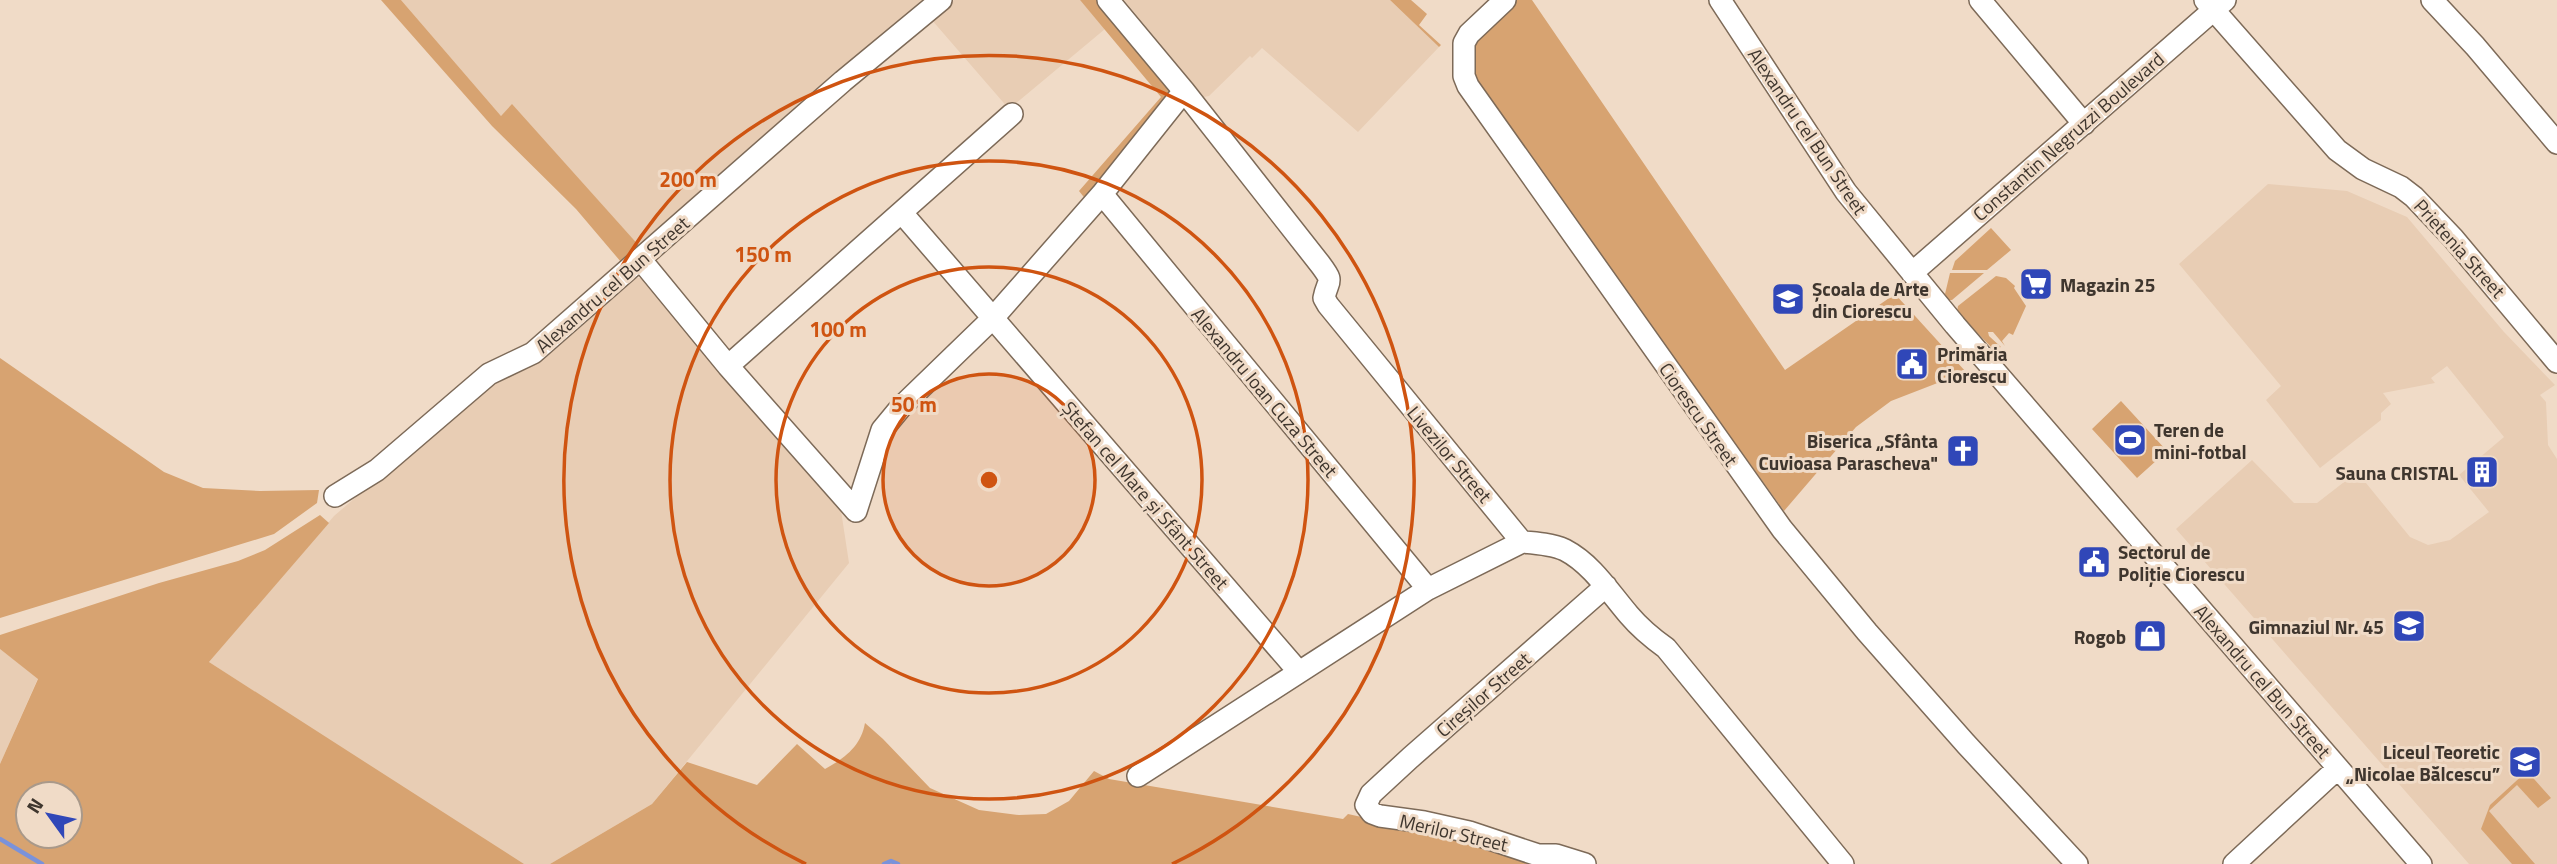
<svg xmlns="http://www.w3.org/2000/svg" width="2557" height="864" font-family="'Titillium Web',sans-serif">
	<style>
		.built { fill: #e8cdb4 }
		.green { fill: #d7a371; fill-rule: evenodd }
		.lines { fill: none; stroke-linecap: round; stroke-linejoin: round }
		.stream { stroke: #7a92da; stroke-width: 4.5 }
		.minor-casing { stroke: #7d6a58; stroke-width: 24 }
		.minor { stroke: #fff; stroke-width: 21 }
		.ring { fill: none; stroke: #cf5411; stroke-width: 3.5 }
		.labels { text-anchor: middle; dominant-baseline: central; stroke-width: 6; stroke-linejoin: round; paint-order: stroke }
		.street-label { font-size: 19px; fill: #3f362e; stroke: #f0dbc7 }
		.poi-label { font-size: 19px; font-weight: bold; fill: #3f362e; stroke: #f0dbc7; text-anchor: start }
		.centre { fill: #cf5411; stroke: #f0dbc7; stroke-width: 3.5 }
		.ring-label { font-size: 21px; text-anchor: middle; font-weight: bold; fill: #cf5411; stroke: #f0dbc7; stroke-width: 6; stroke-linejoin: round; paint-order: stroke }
	</style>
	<rect width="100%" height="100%" fill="#f0dbc7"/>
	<path class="built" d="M401,0H927L642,249L512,105L501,116Z
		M954,0H1080L1105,29L1009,109L931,19Z
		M1124,0H1390L1439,47L1358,132L1262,48L1252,58L1250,56L1209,96L1204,97Z
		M2268,184L2347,191L2407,217L2504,332L2555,385L2540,395L2546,402L2548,445L2557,459V864H2469L2176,529L2252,460L2294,503H2317L2357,472L2410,537L2428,545L2450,540L2489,512L2459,475L2504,437L2447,366L2431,378L2435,383L2383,393L2391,404L2381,413V420L2320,468L2266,400L2281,386L2179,264Z
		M633,278H647L840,504L849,563L652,804L550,864H520L209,662L334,516L495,378L528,369Z
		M0,649L38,678L0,764Z"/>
	<path class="green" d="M381,0H401L501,116L512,104L642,249L621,262L576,209L492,126Z
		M1080,0H1102L1169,79V97L1087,201L1079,191L1161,97Z
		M1390,0H1411L1427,14L1419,25L1441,45L1439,47Z
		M1516,0H1532L1785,370L1895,294L1966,372L1891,401L1856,427L1784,511L1469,74L1467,44Z
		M1991,228L2011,250L1987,270H1952L1955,261Z
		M1950,273H1984L1952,300H1948L1945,294Z
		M1996,276L2006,278L2015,286L2014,288L2026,306L2013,335L2009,333L2002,341L2005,346L1993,332H1988L1989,336L2001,347L1993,349L1957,312L1958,306Z
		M0,358L164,472L203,488L260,491L319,490L317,503L274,534L0,618Z
		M2121,401L2167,451L2137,478L2092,429Z
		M320,515L329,523L209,662L524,864H0V764L38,679L0,649V635L159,583L238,561L265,550ZM28,794H70V836H28Z
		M865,723L883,739L930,788L979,810L1019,815L1046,814L1069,801L1094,771L1109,779L1343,819L1348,814L1572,864H550L652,804L687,762L757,785L797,744L825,769C845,758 861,746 865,723Z
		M2527,771L2551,798L2538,808L2517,785L2489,811L2535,864H2512L2481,829L2490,805Z"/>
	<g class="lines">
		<path class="stream" d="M0,839L42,864
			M884,864L891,861L898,864"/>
		<defs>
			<path id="minor" d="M1108,0L1184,91L1320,264C1335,284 1328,278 1324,298L1328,305L1522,542C1536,543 1552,544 1565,550C1592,564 1610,593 1629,615C1640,628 1652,638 1666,648L1843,864
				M1505,0L1469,34L1464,43V76L1468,86L1782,529L1867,632L1966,744L2077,864
				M1720,0L1846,192L1955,325L2421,864
				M1980,0L2084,124
				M2205,0L2337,150L2363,169L2401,187L2414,197L2453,238L2557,362
				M2432,0L2475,46L2557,143
				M1102,194L1428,589
				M902,213L1299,672
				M641,260L728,366L856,511
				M1912,273L2225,0
				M728,366L1012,114
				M335,496L377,470L489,374L533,353L843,81L941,0
				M856,511L882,430L901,407L993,318L1102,194L1184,91
				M1138,776L1428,589L1522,542
				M1585,864L1556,855H1538L1469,832L1424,822L1380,816L1372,813L1366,805L1371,794L1410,758L1606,586
				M2234,864L2338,768"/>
		</defs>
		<use href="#minor" class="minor-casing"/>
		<use href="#minor" class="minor"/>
	</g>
	<circle cx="989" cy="480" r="106" fill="#cf5411" fill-opacity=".12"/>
	<g class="ring">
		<circle cx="989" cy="480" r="106"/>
		<circle cx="989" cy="480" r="213"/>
		<circle cx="989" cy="480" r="319"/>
		<path d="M806 864A425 425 0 1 1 1172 864"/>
	</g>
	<defs>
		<symbol id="supermarket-square" viewBox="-11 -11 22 22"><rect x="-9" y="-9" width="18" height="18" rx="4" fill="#3047b8" stroke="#f0dbc7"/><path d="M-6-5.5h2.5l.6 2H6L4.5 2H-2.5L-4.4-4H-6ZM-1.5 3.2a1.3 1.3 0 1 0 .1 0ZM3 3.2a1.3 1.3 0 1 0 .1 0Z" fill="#fff"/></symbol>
		<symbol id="school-square" viewBox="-11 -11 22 22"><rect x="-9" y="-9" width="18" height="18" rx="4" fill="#3047b8" stroke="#f0dbc7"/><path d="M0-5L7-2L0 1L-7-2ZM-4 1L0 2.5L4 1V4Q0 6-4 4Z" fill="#fff"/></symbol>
		<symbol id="civic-square" viewBox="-11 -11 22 22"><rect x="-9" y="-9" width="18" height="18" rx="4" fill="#3047b8" stroke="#f0dbc7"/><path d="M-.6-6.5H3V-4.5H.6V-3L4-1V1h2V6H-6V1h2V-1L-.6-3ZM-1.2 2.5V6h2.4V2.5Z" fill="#fff"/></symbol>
		<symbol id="stadium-square" viewBox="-11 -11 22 22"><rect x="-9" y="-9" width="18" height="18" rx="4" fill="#3047b8" stroke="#f0dbc7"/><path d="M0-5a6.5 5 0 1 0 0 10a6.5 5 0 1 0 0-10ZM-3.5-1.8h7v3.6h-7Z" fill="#fff"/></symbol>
		<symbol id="church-square" viewBox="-11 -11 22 22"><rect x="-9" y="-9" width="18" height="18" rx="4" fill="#3047b8" stroke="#f0dbc7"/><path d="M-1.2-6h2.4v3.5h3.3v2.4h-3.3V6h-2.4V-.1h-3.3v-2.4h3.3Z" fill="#fff"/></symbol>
		<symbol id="building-square" viewBox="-11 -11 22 22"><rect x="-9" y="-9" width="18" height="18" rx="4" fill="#3047b8" stroke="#f0dbc7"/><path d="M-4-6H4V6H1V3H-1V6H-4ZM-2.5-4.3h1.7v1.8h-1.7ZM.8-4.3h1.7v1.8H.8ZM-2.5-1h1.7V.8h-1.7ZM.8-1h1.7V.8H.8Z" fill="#fff"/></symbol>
		<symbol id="shop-square" viewBox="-11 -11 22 22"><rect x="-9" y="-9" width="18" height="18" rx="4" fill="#3047b8" stroke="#f0dbc7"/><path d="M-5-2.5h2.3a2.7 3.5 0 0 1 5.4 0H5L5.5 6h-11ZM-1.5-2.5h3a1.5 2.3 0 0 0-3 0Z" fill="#fff"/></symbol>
	</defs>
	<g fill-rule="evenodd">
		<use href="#supermarket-square" x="2017" y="265" width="38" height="38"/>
		<use href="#school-square" x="1769" y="280" width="38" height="38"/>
		<use href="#civic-square" x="1893" y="345" width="38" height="38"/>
		<use href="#stadium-square" x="2111" y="421" width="38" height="38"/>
		<use href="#church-square" x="1944" y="432" width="38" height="38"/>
		<use href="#building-square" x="2463" y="453" width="38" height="38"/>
		<use href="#civic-square" x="2075" y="543" width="38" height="38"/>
		<use href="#school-square" x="2390" y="607" width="38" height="38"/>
		<use href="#shop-square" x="2131" y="617" width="38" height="38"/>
		<use href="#school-square" x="2506" y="743" width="38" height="38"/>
	</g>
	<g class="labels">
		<g class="street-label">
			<text transform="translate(1808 131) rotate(56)">Alexandru cel Bun Street</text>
			<text transform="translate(2068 136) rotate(-41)">Constantin Negruzzi Boulevard</text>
			<text transform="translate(2460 248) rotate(48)">Prietenia Street</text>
			<text transform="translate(612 284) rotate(-41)">Alexandru cel Bun Street</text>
			<text transform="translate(1265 392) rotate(50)">Alexandru Ioan Cuza Street</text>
			<text transform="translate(1699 414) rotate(55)">Ciorescu Street</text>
			<text transform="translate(1450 454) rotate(50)">Livezilor Street</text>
			<text transform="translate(1146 495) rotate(49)">Ștefan cel Mare și Sfânt Street</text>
			<text transform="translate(2263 681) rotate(49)">Alexandru cel Bun Street</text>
			<text transform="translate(1483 694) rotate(-41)">Cireșilor Street</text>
			<text transform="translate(1454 832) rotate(13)">Merilor Street</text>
		</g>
		<g class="poi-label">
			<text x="2060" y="284">Magazin 25</text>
			<text x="1812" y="288">Școala de Arte<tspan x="1812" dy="22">din Ciorescu</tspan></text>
			<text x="1937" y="353">Primăria<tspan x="1937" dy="22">Ciorescu</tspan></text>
			<text x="2154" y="429">Teren de<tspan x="2154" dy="22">mini-fotbal</tspan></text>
			<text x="1938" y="440" text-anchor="end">Biserica „Sfânta<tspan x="1938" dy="22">Cuvioasa Parascheva"</tspan></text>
			<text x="2458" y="472" text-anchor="end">Sauna CRISTAL</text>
			<text x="2118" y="551">Sectorul de<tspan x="2118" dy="22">Poliție Ciorescu</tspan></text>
			<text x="2384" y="626" text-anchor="end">Gimnaziul Nr. 45</text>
			<text x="2126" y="636" text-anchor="end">Rogob</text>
			<text x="2500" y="751" text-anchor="end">Liceul Teoretic<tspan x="2500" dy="22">„Nicolae Bălcescu”</tspan></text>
		</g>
	</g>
	<circle cx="989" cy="480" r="10" class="centre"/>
	<g class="ring-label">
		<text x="688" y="187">200 m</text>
		<text x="763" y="262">150 m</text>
		<text x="838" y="337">100 m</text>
		<text x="914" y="412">50 m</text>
	</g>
	<g transform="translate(49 815) rotate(303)"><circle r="33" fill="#f0dbc7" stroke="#a9998a" stroke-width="2"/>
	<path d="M0-5L12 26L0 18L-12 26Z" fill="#3047b8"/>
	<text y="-10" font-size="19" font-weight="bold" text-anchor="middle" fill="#3f362e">N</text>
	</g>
</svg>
